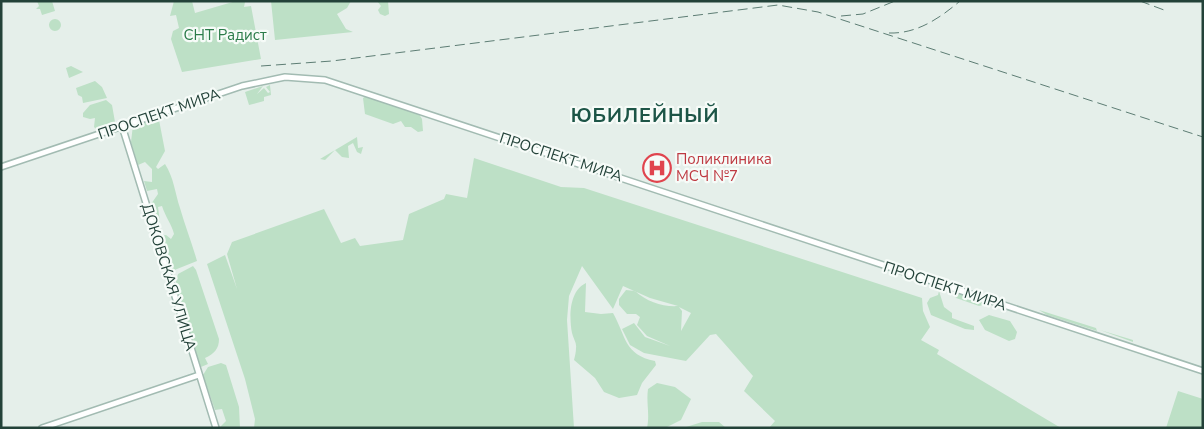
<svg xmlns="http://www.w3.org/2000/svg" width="1204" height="429" font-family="'Nunito Sans',sans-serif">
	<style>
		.green { fill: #bde0c6; fill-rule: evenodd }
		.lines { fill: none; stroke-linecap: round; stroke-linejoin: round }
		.secondary-casing { stroke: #a2bbb2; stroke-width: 8 }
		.secondary { stroke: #fff; stroke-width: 5 }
		.rail { stroke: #5d7d74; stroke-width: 1; stroke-dasharray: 10 5; stroke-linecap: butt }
		.labels { text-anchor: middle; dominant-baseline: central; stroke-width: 4.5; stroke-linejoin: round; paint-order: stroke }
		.park-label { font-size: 15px; fill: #2a7b49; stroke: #f6fbf8 }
		.street-label { font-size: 15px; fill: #234239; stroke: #f6fbf8 }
		.health-label { font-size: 15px; fill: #be3a42; stroke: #f6fbf8; text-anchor: start }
		.district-label { font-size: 20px; font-weight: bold; letter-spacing: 1px; fill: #1d5547; stroke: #f6fbf8 }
	</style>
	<rect width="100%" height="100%" fill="#e5efea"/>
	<path class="green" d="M37,1H52L55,11L42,15L40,9H36L39,6Z
		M174,1H192L195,13L236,1L245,2L244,7L251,6L261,59L182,72L171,39L173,31L179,28L176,15L170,16Z
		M271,1H351L347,8L337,14L346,29L353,32L275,40Z
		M377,1H388L389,14L385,16L380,14L378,10L381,6Z
		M49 25a6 6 0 1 1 12 0a6 6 0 1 1-12 0Z
		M71,66L83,72L69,78L66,68Z
		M95,81L102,87L107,98L83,103L82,97L78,95L76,88Z
		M270,85L271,95L264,97V101L249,105L245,92L263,86L257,94L264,88L268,93L270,92L266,87Z
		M366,96L419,114L422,119L423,131L418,132L411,127H405L401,121L393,124L365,114L363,98Z
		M106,100L112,105L115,122L97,130L94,127L95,118L90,119L83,117V113L90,105Z
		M155,119L159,120L165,151L156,167L158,169L165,164C174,178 175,193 180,208C185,226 192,243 197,261L172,271L161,236L166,235L171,239L174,234C172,225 165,216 162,206L158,207L160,222H157L151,204L158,194L157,189L147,191L144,181L152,182V169L145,162L138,165L131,142L133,125Z
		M357,137L358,148L363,147L361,154L357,152L353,143L348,146L349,158L342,157L335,150L325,160L320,159Z
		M474,158L561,187L584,188L922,298L923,311L930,327L921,340L939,350L937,354L1061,428H769L775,421L744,391L753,376L716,334L710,335L686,361L644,353L630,345L622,329L634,323L645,337L670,346L647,336L637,325L640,317L636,314H627L619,305V299L626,290L635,291C647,302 663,307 678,306L650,298L623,286L613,309L582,266L569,296L567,320L574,428H254L255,419L245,379L207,264L225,255L237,289L227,254L232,242L324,209L341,243L355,238L360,246L403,240L409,214L444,199L446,194L467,198ZM679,307L691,313L681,331L682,311Z
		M193,266L196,270L219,339C219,349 214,354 205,358L208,364L201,367L199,362L175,285L178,274Z
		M586,283L585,312L601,314L613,313C626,336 624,355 655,361L656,365L642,383L637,395L619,398L604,392L595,378L574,360C575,356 576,352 576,348C577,343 573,338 572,333C569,317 569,291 586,283Z
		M939,291L944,307L952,313V318L974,326V330L965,329L931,315L927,303L930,298L938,295Z
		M956,293L982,301L983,305L979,306L956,298L953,294Z
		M1039,310L1096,328L1097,331L1047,315Z
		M989,315L1010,321L1017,332L1015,339L1009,341L985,330L979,320Z
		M1100,330L1133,340V342Z
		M221,363L226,365L239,407L240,428H219L226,421L222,409L215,410L203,375L208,367Z
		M657,383L675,387L691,399L681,420L665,428H647C650,414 646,403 648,389Z
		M1178,391L1203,399V428H1166Z
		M702,422H719L726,428H683Z"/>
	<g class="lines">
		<defs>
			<path id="secondary" d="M122,126L216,428
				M1,167L242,86L285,77L325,80L1203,371
				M42,428L199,375"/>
		</defs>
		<use href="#secondary" class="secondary-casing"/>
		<use href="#secondary" class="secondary"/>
		<path class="rail" d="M1140,1L1164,10
			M841,16L863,14L895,1
			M889,33C917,34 940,18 960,1
			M261,66L332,61L778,5L818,12L1203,137"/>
	</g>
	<defs>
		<symbol id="hospital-ring" viewBox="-11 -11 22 22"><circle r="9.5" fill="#f6fbf8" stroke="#e0444e" stroke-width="1.5"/><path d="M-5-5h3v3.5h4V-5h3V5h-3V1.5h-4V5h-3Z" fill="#e0444e"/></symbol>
	</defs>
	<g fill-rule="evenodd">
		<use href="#hospital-ring" x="641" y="152" width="32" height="32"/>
	</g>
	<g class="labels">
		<g class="park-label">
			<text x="225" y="35">СНТ Радист</text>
		</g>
		<g class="street-label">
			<text transform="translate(159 114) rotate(-19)">ПРОСПЕКТ МИРА</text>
			<text transform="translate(561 157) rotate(18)">ПРОСПЕКТ МИРА</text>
			<text transform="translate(169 277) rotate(73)">ДОКОВСКАЯ УЛИЦА</text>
			<text transform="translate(945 286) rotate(18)">ПРОСПЕКТ МИРА</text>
		</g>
		<g class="health-label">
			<text x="676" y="159">Поликлиника<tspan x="676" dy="17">МСЧ №7</tspan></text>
		</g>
		<g class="district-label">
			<text x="645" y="115">ЮБИЛЕЙНЫЙ</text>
		</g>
	</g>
	<rect width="1204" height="429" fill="none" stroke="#234239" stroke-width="5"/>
</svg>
